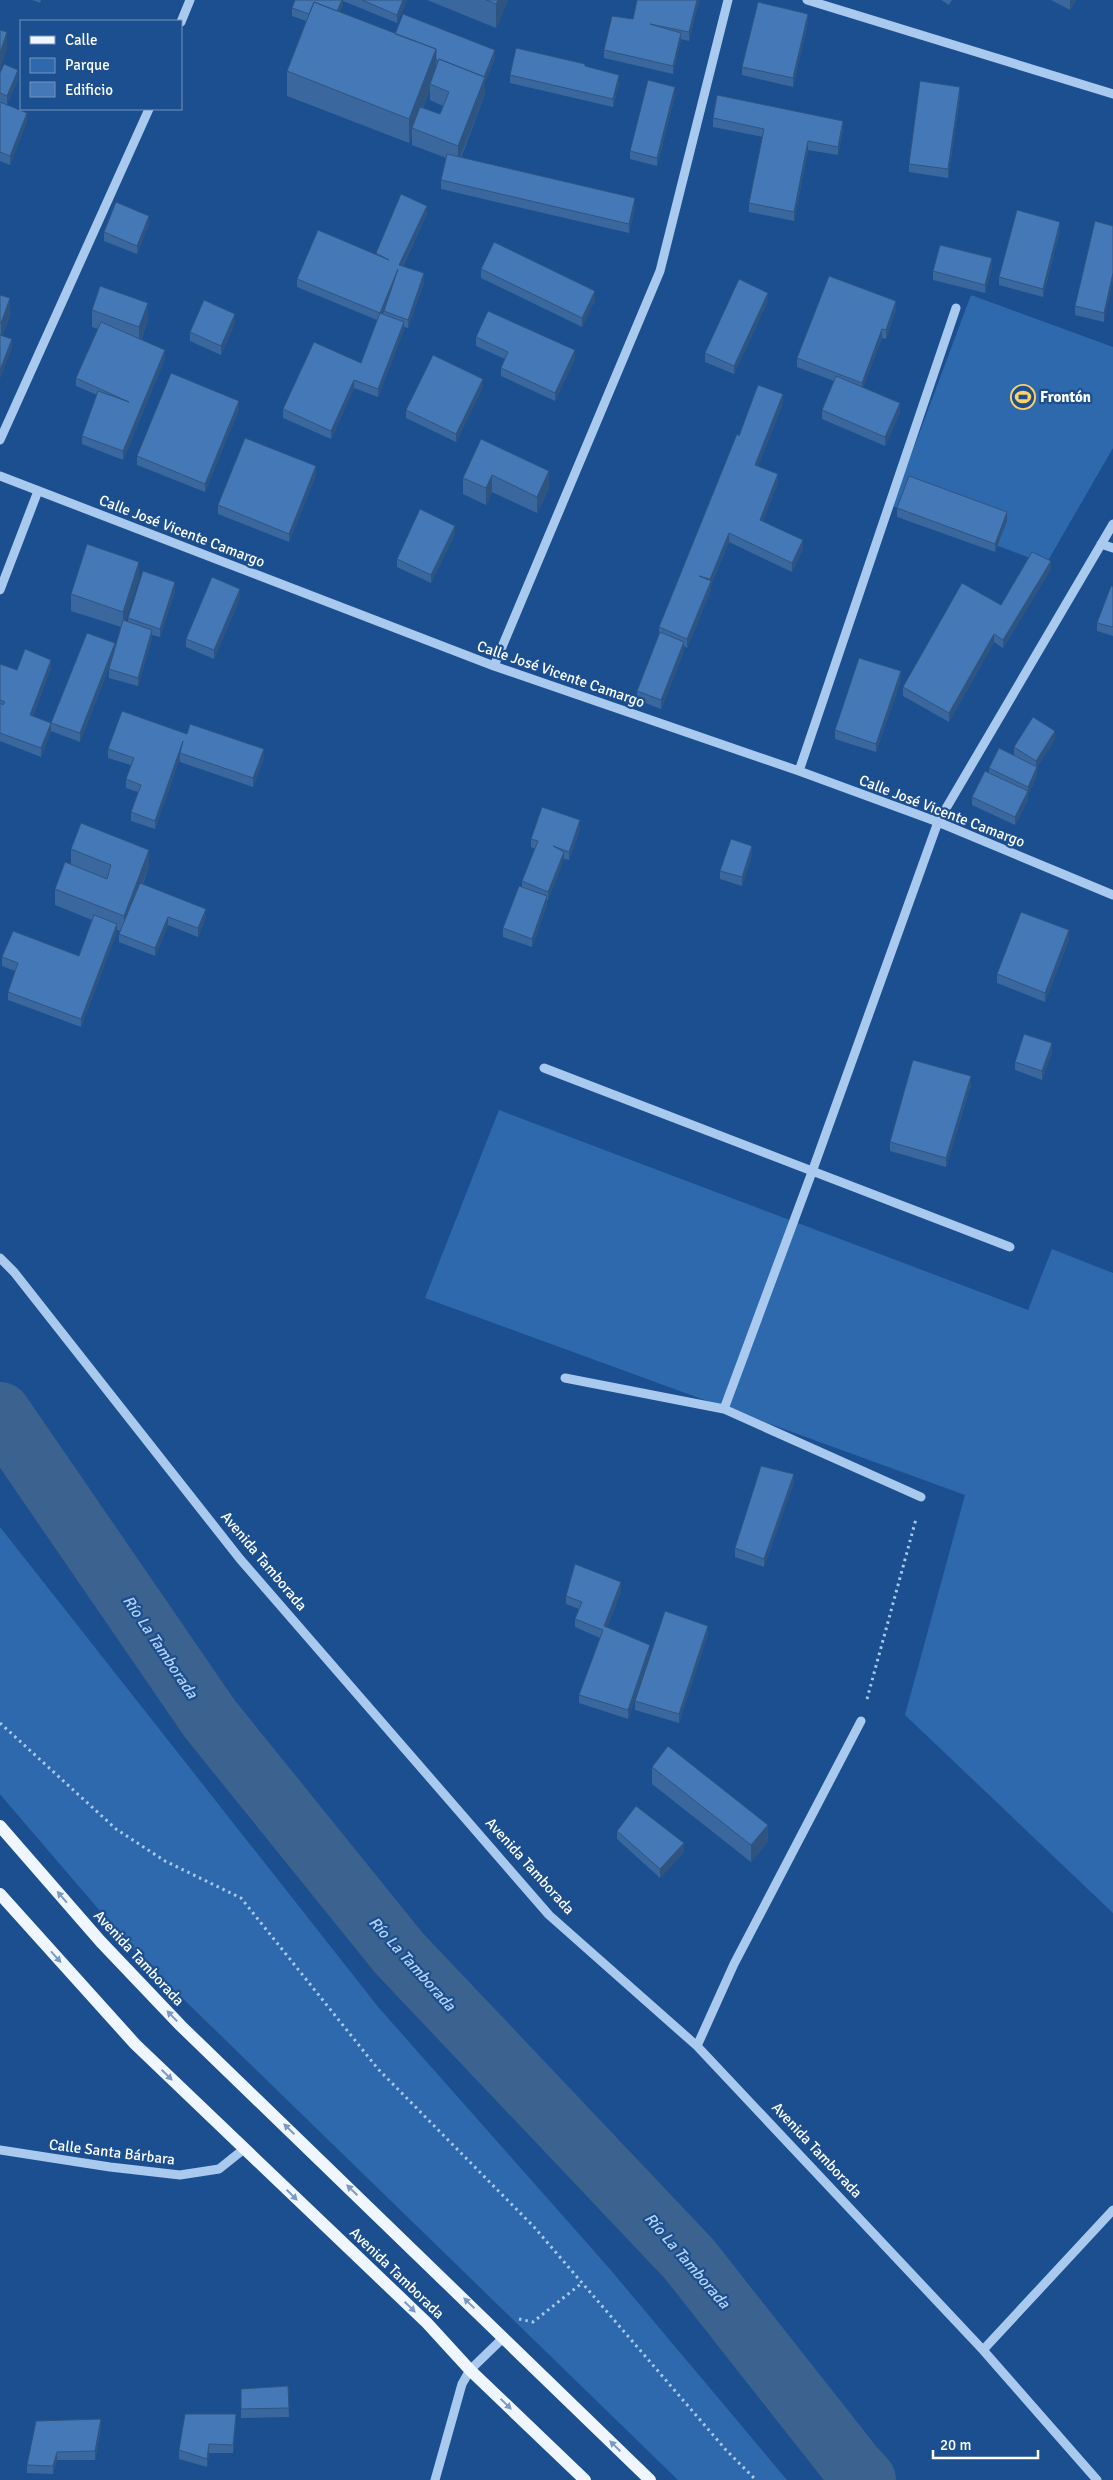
<svg xmlns="http://www.w3.org/2000/svg" width="1113" height="2480" font-family="Signika,sans-serif">
	<style>
		.green { fill: #2e69ad }
		.lines { fill: none; stroke-linecap: round; stroke-linejoin: round }
		.river { stroke: #3c6290; stroke-width: 62 }
		.path { stroke: #a9c9ee; stroke-width: 3; stroke-dasharray: 2.5 4; stroke-linecap: butt }
		.minor { stroke: #a9c9ee; stroke-width: 9 }
		.major { stroke: #f0f6ff; stroke-width: 12 }
		.wall { fill: #3a679d; fill-rule: evenodd }
		.shaded-wall { fill: #305480 }
		.building { fill: #4478b7; stroke: #305480 }
		.oneway { fill: #7b9ac1 }
		.labels { text-anchor: middle; dominant-baseline: central; stroke-width: 4.5; stroke-linejoin: round; paint-order: stroke }
		.poi-label { font-size: 15px; font-weight: bold; fill: #fff; stroke: #1b4f8f; text-anchor: start }
		.street-label { font-size: 15px; fill: #fff; stroke: #1b4f8f }
		.water-label { font-size: 16px; font-style: italic; fill: #b5d3f5; stroke: #1b4f8f }
	</style>
	<rect width="100%" height="100%" fill="#1b4f8f"/>
	<path class="green" d="M971,295L1113,347V448L1046,564L892,506Z
		M499,1110L1028,1310L1052,1249L1113,1273V1913L905,1715L965,1495L425,1298Z
		M0,1527L379,2008L609,2268L787,2480H678L136,1953L4,1799L0,1794Z"/>
	<g class="lines">
		<path class="river" d="M0,1413L210,1719L399,1953L689,2259L853,2467L865,2480"/>
		<path class="path" d="M867,1699L916,1519
			M0,1723L116,1829L165,1861L241,1898L378,2069L534,2227L726,2450L756,2480
			M519,2319L533,2322L582,2283"/>
		<path class="minor" d="M807,0L1113,94
			M181,22L190,0
			M0,440L149,109
			M0,476L494,666L799,771L938,822L1113,895
			M1101,544L1113,548
			M0,590L38,491
			M494,666L660,271L728,0
			M799,771L956,308
			M544,1068L1010,1247
			M0,1258L14,1272L240,1559L549,1915L697,2046L983,2350L1097,2480
			M565,1378L724,1409L921,1497
			M724,1409L812,1172L938,822L1113,524
			M697,2046L734,1964L861,1721
			M0,2150L110,2167L180,2175L219,2169L244,2149
			M983,2350L1113,2210
			M435,2480L462,2384L470,2370L504,2337"/>
		<path class="major" d="M0,1826L101,1942L181,2026L650,2480
			M0,1894L135,2044L427,2323L470,2370L585,2480"/>
	</g>
	<path class="wall" d="M32,0H41L40,3Z
		M295,0H407L397,23L343,1V4L340,12L395,34L495,58L485,82V94L461,158L635,207L629,233L441,189V180L446,158L412,145V135L409,143L287,96V71L306,21L292,16V8ZM430,90V100L443,106L440,114L423,108Z
		M427,0H508L496,28Z
		M699,0L689,41L681,39L673,74L604,58V50L633,19Z
		M941,0H952L949,5Z
		M1051,0H1076L1070,10Z
		M808,22L793,87L742,75V67Z
		M0,73L18,79L7,105L0,102Z
		M510,75L619,84L613,107L510,83Z
		M675,95L657,166L630,159V151Z
		M960,96L948,178L909,172V164Z
		M0,102L27,121L10,165L0,161Z
		M713,118L843,129L838,155L808,150L794,221L749,212V203L763,137L713,127Z
		M427,214L403,266L424,282L408,328L404,327V330L378,397L354,388L331,439L283,418V409L361,363L377,320L297,287V279L376,255V253Z
		M149,224L137,254L104,241V232Z
		M1113,226L1104,322L1075,315V306Z
		M1060,230L1043,297L999,285V277Z
		M992,267L985,293L933,280V271Z
		M481,269L595,300L582,327L481,278Z
		M0,295L10,315L2,336L12,348L0,378Z
		M768,301L734,374L705,362V353Z
		M896,309L886,339L882,338L863,387L900,412L885,446L822,419V410L834,381L797,367V358Z
		M92,310L148,320L141,340L165,359L123,460L82,444V436L97,395L76,386V378L98,329L92,327Z
		M235,323L221,355L190,341V332Z
		M476,337L575,359L555,401L501,376V368L505,359L476,346Z
		M483,387L456,442L406,418V410Z
		M783,403L758,466L778,483L762,522L803,549L792,572L729,542L711,585V590L687,648L684,646V651L661,709L637,700V691L659,635V627L739,436Z
		M239,409L205,492L137,465V456Z
		M481,439L549,488L537,513L492,492L486,505L463,494V478Z
		M316,475L289,542L218,514V505Z
		M897,508L1007,521L995,552L897,517Z
		M455,534L431,583L397,567V559Z
		M1051,569L1003,648L994,642L949,722L903,696V687L1001,605Z
		M139,578L125,621H128V618L175,591L160,637L152,635V638L138,686L109,678V669L111,662L80,742L51,731L41,757L0,741V664L17,670L51,668L33,716L51,723L115,648L121,627L71,611V594Z
		M1113,587V636L1097,631V623Z
		M240,598L214,659L186,647V639Z
		M901,680L876,752L835,739V730Z
		M187,734L264,758L253,787L180,762V758L155,829L131,821V812L138,792L126,788V779L131,765L108,758V749Z
		M1055,739L1037,767V775L1028,795V799L1015,825L972,805V797L989,773V768L1014,756V747Z
		M580,829L569,860L564,859L548,900H547V905L532,947L503,937V928L522,887V881L535,849L531,847V839Z
		M71,849L149,866L143,884L206,917L198,937L168,925L155,956L119,942V934L120,931L117,930V932L81,1027L8,1000V992L15,971L2,966V957L79,956L92,920L55,905V889L71,864Z
		M752,854L742,886L720,879V871Z
		M1069,939L1045,1002L997,983V974Z
		M1052,1052L1042,1080L1015,1070V1062Z
		M971,1085L946,1167L890,1151V1142Z
		M794,1482L764,1567L735,1557V1548Z
		M621,1591L607,1627L650,1654L628,1719L579,1703V1695L600,1638L575,1627V1619L579,1609L566,1604V1596Z
		M708,1634L679,1723L635,1710V1701Z
		M652,1767L768,1842L751,1862L652,1784Z
		M617,1831L684,1852L660,1878L617,1839Z
		M288,2386L289,2417L241,2418V2389Z
		M236,2422L233,2453H209L207,2467L179,2459V2450Z
		M101,2428L95,2460H57L53,2474L27,2473V2465Z"/>
	<path class="shaded-wall" d="M342,0H343V4L333,31V23Z
		M403,0H407L397,23V15Z
		M498,0H508L496,28V4Z
		M697,0H699L689,41V32Z
		M1070,0H1076L1070,10Z
		M808,14V22L793,87V78Z
		M7,32V49L0,70V53Z
		M681,33V41L673,74V66Z
		M436,49V73L430,84V90L414,129L412,128V135L409,143V119Z
		M495,50V58L485,82V94L458,163V146Z
		M18,70V79L7,105V96Z
		M619,75V84L613,107V99Z
		M675,87V95L657,166V158Z
		M960,87V96L948,178V169Z
		M27,113V121L10,165V156Z
		M843,121V129L838,155V147Z
		M808,141V150L794,221V212Z
		M635,198V207L629,233V224Z
		M427,206V214L399,273V265Z
		M149,216V224L137,254V246Z
		M1060,222V230L1043,297V289Z
		M992,258V267L985,293V285Z
		M398,269V278L380,321V313Z
		M424,273V282L408,328V320Z
		M1113,273V282L1104,322V313Z
		M595,291V300L582,327V318Z
		M768,293V301L734,374V366Z
		M10,298V315L1,339V323Z
		M896,301V309L886,339V330Z
		M148,303V320L139,344V327Z
		M235,314V323L221,355V346Z
		M404,322V330L378,397V389Z
		M882,329V338L862,391V383Z
		M12,339V348L0,378V370Z
		M165,350V359L123,460V451Z
		M575,350V359L555,401V393Z
		M483,379V387L456,442V434Z
		M354,380V388L331,439V431Z
		M783,394V403L755,474V465Z
		M239,401V409L205,492V484Z
		M900,403V412L885,446V437Z
		M316,466V475L289,542V534Z
		M549,471V488L537,513V497Z
		M778,474V483L760,529V520Z
		M492,475V492L486,505V488Z
		M1007,512V521L995,552V544Z
		M455,526V534L431,583V575Z
		M729,533V542L711,585V590L687,648V639L710,584V579Z
		M803,540V549L792,572V563Z
		M1051,561V569L1003,648V640Z
		M139,562V578L123,628V612Z
		M175,582V591L160,637V629Z
		M240,589V598L214,659V650Z
		M152,630V638L138,686V678Z
		M994,634V642L949,722V713Z
		M684,642V651L661,709V700Z
		M115,643V652L80,742V733Z
		M51,660V668L30,723V715Z
		M901,671V680L876,752V744Z
		M51,723V731L41,757V748Z
		M1055,731V739L1037,767V775L1028,795V799L1015,825V817L1028,791V787L1036,769V761Z
		M183,741L180,753V758L155,829V821Z
		M264,749V758L253,787V778Z
		M580,820V829L569,860V852Z
		M752,846V854L742,886V877Z
		M149,850V866L124,932V916Z
		M564,852V860L548,900V892Z
		M547,896V905L532,947V939Z
		M206,909V917L198,937V928Z
		M168,917V925L155,956V948Z
		M117,924V932L81,1027V1019Z
		M1069,930V939L1045,1002V993Z
		M1052,1043V1052L1042,1080V1071Z
		M971,1076V1085L946,1167V1158Z
		M794,1474V1482L764,1567V1559Z
		M621,1582V1591L604,1635V1626Z
		M708,1626V1634L679,1723V1714Z
		M650,1645V1654L628,1719V1710Z
		M768,1825V1842L751,1862V1845Z
		M684,1843V1852L660,1878V1869Z
		M236,2414V2422L233,2453V2445Z
		M101,2419V2428L95,2460V2451Z
		M209,2444V2453L207,2467V2459Z
		M57,2452V2460L53,2474V2466Z"/>
	<path class="building" d="M295,0H342L337,11L314,2L309,14L292,8Z
		M362,0H403L397,15Z
		M486,0H498L496,4Z
		M637,0H697L689,32L650,24L681,33L673,66L604,50L612,16L633,19Z
		M314,2L436,49L409,119L287,71Z
		M758,2L808,14L793,78L742,67Z
		M403,14L495,50L484,77L439,59L438,61L436,60V49L395,34Z
		M0,30L7,32L0,53Z
		M516,48L585,64V66L619,75L613,99L510,75Z
		M439,59L485,77L458,146L412,128L420,107L440,114L449,92L430,84Z
		M4,64L18,70L7,96L0,93V73Z
		M648,80L675,87L657,158L630,151Z
		M920,81L960,87L948,169L909,164Z
		M717,95L843,121L838,147L808,141L794,212L749,203L764,129L713,118Z
		M0,102L27,113L10,156L0,152Z
		M447,154L635,198L629,224L441,180Z
		M401,194L427,206L399,265L424,273L408,320L384,311L398,269L380,313L297,279L318,230L389,260L376,253Z
		M116,202L149,216L137,246L104,232Z
		M1017,210L1060,222L1043,289L999,277Z
		M1095,221L1113,226V273L1104,313L1075,306Z
		M494,242L595,291L582,318L481,269Z
		M940,245L992,258L985,285L933,271Z
		M829,276L896,301L886,330L882,329L862,383L797,358Z
		M739,279L768,293L734,366L705,353Z
		M100,286L148,303L139,327L92,310Z
		M0,295L10,298L1,323L0,322Z
		M204,300L235,314L221,346L190,332Z
		M488,311L575,350L555,393L501,368L508,352L476,337Z
		M380,313L404,322L378,389L354,380L331,431L283,409L314,342L361,363Z
		M101,322L165,350L123,451L82,436L98,391L129,402L76,378Z
		M0,335L12,339L0,370Z
		M433,355L483,379L456,434L406,410Z
		M171,373L239,401L205,484L137,456Z
		M836,376L900,403L885,437L822,410Z
		M758,385L783,394L755,465L778,474L760,520L803,540L792,563L729,533L710,579L699,576L711,581L687,639L659,627L737,434L739,436Z
		M245,438L316,466L289,534L218,505Z
		M481,439L549,471L537,497L492,475L486,488L463,478Z
		M909,476L1007,512L995,544L897,508Z
		M420,509L455,526L431,575L397,559Z
		M87,544L139,562L123,612L71,594Z
		M1032,552L1051,561L1003,640L994,634L949,713L903,687L962,583L1001,605Z
		M143,571L175,582L160,629L128,618Z
		M212,577L240,589L214,650L186,639Z
		M1111,586L1113,587V627L1097,623Z
		M123,620L152,630L138,678L109,669Z
		M660,632L684,642L661,700L637,691Z
		M87,633L115,643L80,733L51,723Z
		M25,649L51,660L30,715L51,723L41,748L0,733V703L3,705L5,702L0,700V664L17,670Z
		M859,658L901,671L876,744L835,730Z
		M122,711L187,734L190,724L264,749L253,778L180,753L183,741L155,821L131,812L141,785L126,779L134,758L108,749Z
		M1033,717L1055,731L1036,761L1014,747Z
		M999,748L1037,767L1028,787L989,768Z
		M985,771L1028,791L1015,817L972,797Z
		M542,807L580,820L569,852L553,846L564,852L548,892L522,881L538,841L531,839Z
		M81,823L149,850L124,916L55,889L65,862L107,879L111,865L71,849Z
		M731,839L752,846L742,877L720,871Z
		M140,883L206,909L198,928L168,917L155,948L119,934Z
		M519,886L547,896L532,939L503,928Z
		M1021,912L1069,930L1045,993L997,974Z
		M94,915L117,924L81,1019L8,992L18,963L2,957L13,931L79,956Z
		M1024,1034L1052,1043L1042,1071L1015,1062Z
		M913,1060L971,1076L946,1158L890,1142Z
		M761,1466L794,1474L764,1559L735,1548Z
		M575,1564L621,1582L604,1626L650,1645L628,1710L579,1695L603,1630L575,1619L582,1602L566,1596Z
		M665,1611L708,1626L679,1714L635,1701Z
		M668,1746L768,1825L751,1845L652,1767Z
		M636,1806L684,1843L660,1869L617,1831Z
		M288,2386L289,2408L241,2409V2389Z
		M185,2414H236L233,2445L209,2444L207,2459L179,2450Z
		M101,2419L95,2451L57,2452L53,2466L27,2465L36,2421Z"/>
	<defs><path id="oneway-solid" d="M-6-.8H1V-3.2L6.5 0L1 3.2V.8H-6Z" transform="scale(1.25)"/></defs>
	<g class="oneway">
		<use href="#oneway-solid" transform="translate(62 1897) rotate(-131)"/>
		<use href="#oneway-solid" transform="translate(56 1957) rotate(48)"/>
		<use href="#oneway-solid" transform="translate(172 2016) rotate(-134)"/>
		<use href="#oneway-solid" transform="translate(167 2075) rotate(44)"/>
		<use href="#oneway-solid" transform="translate(289 2129) rotate(-136)"/>
		<use href="#oneway-solid" transform="translate(352 2190) rotate(-136)"/>
		<use href="#oneway-solid" transform="translate(292 2195) rotate(44)"/>
		<use href="#oneway-solid" transform="translate(469 2303) rotate(-136)"/>
		<use href="#oneway-solid" transform="translate(410 2307) rotate(44)"/>
		<use href="#oneway-solid" transform="translate(506 2404) rotate(44)"/>
		<use href="#oneway-solid" transform="translate(615 2446) rotate(-136)"/>
	</g>
	<defs>
		<symbol id="stadium-ring" viewBox="-11 -11 22 22"><circle r="9.5" fill="#1b4f8f" stroke="#ffd166" stroke-width="1.5"/><path d="M0-5a6.5 5 0 1 0 0 10a6.5 5 0 1 0 0-10ZM-3.5-1.8h7v3.6h-7Z" fill="#ffd166"/></symbol>
	</defs>
	<g fill-rule="evenodd">
		<use href="#stadium-ring" x="1009" y="383" width="28" height="28"/>
	</g>
	<g class="labels">
		<g class="poi-label">
			<text x="1040" y="397">Frontón</text>
		</g>
		<g class="street-label">
			<text transform="translate(182 531) rotate(21)">Calle José Vicente Camargo</text>
			<text transform="translate(561 674) rotate(19)">Calle José Vicente Camargo</text>
			<text transform="translate(942 811) rotate(21)">Calle José Vicente Camargo</text>
			<text transform="translate(264 1561) rotate(50)">Avenida Tamborada</text>
			<text transform="translate(530 1866) rotate(48)">Avenida Tamborada</text>
			<text transform="translate(139 1958) rotate(47)">Avenida Tamborada</text>
			<text transform="translate(817 2150) rotate(47)">Avenida Tamborada</text>
			<text transform="translate(112 2152) rotate(7)">Calle Santa Bárbara</text>
			<text transform="translate(397 2273) rotate(44)">Avenida Tamborada</text>
		</g>
		<g class="water-label">
			<text transform="translate(160 1647) rotate(56)">Río La Tamborada</text>
			<text transform="translate(412 1964) rotate(48)">Río La Tamborada</text>
			<text transform="translate(687 2261) rotate(49)">Río La Tamborada</text>
		</g>
	</g>
	<rect x="20" y="20" width="162" height="90" fill="#1b4f8f" stroke="#7695bc"/>
	<rect x="30" y="36" width="25" height="8" fill="#f0f6ff" stroke="#7695bc"/>
	<text x="65" y="45" font-size="15" fill="#ffffff">Calle</text>
	<rect x="30" y="58" width="25" height="15" fill="#2e69ad" stroke="#7695bc"/>
	<text x="65" y="70" font-size="15" fill="#ffffff">Parque</text>
	<rect x="30" y="82" width="25" height="15" fill="#4478b7" stroke="#7695bc"/>
	<text x="65" y="95" font-size="15" fill="#ffffff">Edificio</text>
	<path d="M933 2450v8h105v-8" fill="none" stroke="#ffffff" stroke-width="2.5"/>
	<text x="940" y="2450" font-size="15" fill="#ffffff" stroke="#1b4f8f" stroke-width="4" paint-order="stroke">20 m</text>
</svg>
